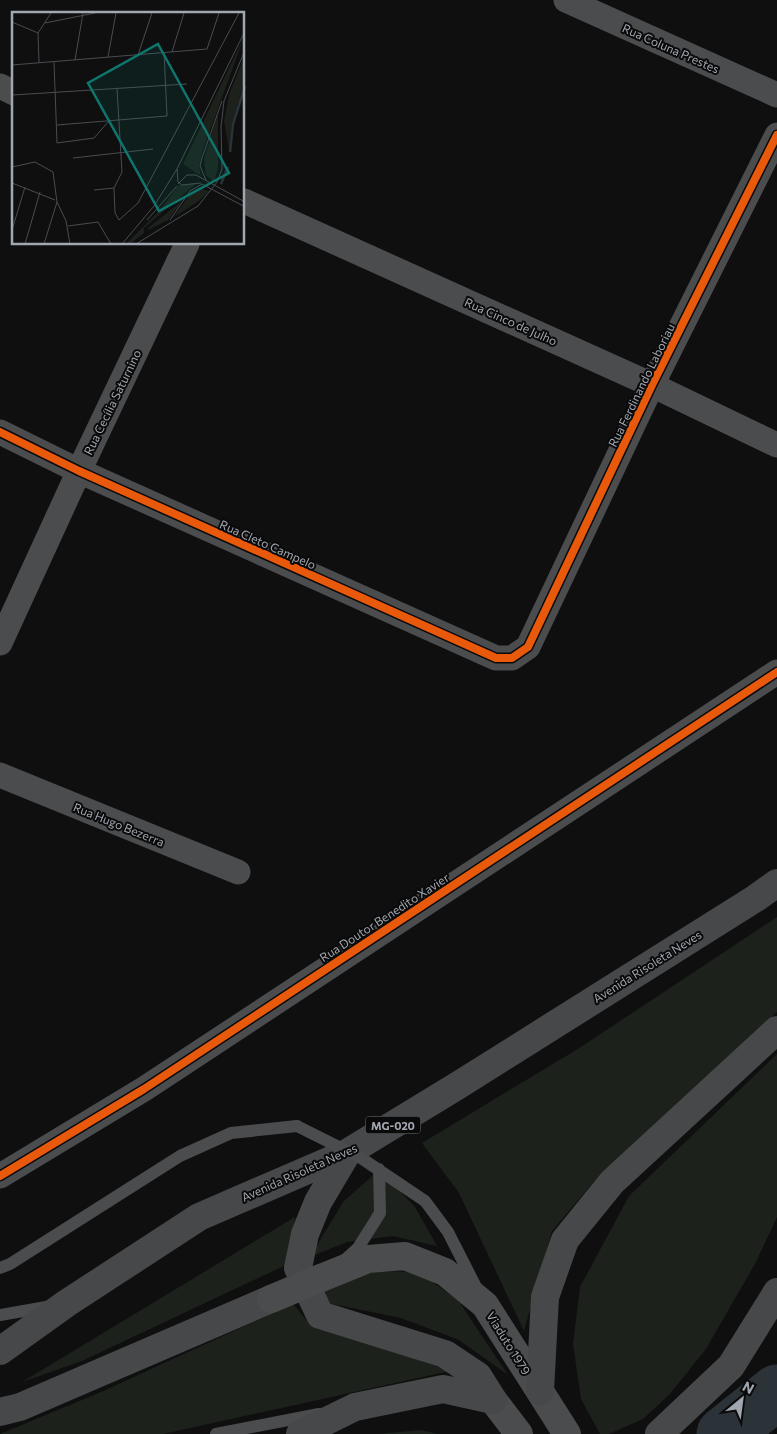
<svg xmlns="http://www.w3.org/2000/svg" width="777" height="1434" font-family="Commissioner,sans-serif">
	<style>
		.green { fill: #1c211c }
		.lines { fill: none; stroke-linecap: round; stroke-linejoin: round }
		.river { stroke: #2b3238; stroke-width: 55 }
		.service { stroke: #4a4c4e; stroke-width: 12 }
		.minor { stroke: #4a4c4e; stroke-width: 25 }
		.tertiary { stroke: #4a4c4e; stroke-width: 28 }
		.trunk { stroke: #46484a; stroke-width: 28 }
		.service-bridge { stroke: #4a4c4e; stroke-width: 12 }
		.tertiary-bridge { stroke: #4a4c4e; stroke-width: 28 }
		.cycleway-casing { stroke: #0a0a0b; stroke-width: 11 }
		.cycleway { stroke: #e8590c; stroke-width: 8 }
		.labels { text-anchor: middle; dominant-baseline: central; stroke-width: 4; stroke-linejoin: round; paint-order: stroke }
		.shield { fill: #0a0a0b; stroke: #74787e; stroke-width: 1 }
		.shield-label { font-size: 11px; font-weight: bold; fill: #a1a7b0 }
		.street-label { font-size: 12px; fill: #a1a7b0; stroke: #0a0a0b }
		.inset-river { fill: none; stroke: #2b3238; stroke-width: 2.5 }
		.inset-road { fill: none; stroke: #494c50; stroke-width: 1 }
		.view { fill: #0f766e; fill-opacity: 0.15; stroke: #0f766e; stroke-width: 2.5 }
		.inset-edge { fill: none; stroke: #a1a7b0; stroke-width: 2.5 }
	</style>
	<rect width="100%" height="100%" fill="#0f0f10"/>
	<path class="green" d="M777,917V1012L666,1118L603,1171L552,1231L524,1331L459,1193L422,1143L581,1047Z
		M777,1054V1217L756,1262L706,1349L669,1395L643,1419L609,1434H600L581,1399L573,1344L580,1287L629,1196Z
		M379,1170L415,1207L437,1246L393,1236L347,1242L310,1257L343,1202Z
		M295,1217L286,1265L82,1361L22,1382Z
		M376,1271L418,1272L458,1300L508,1375L459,1340L401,1318L327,1303L325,1289Z
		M293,1304L308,1322L450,1371L163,1434H0L101,1392Z
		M421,1430L438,1434H377Z"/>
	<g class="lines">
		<path class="river" d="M724,1434L777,1392"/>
		<path class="service" d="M361,1158L425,1201L448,1232L477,1289
			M346,1259L358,1248L380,1213L379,1169
			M0,1268L10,1264L180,1156L231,1133L297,1126
			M0,1315L52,1306
			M216,1434L319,1414"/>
		<path class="minor" d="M566,0L777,95
			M0,86L14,93
			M244,201L652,385L777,445
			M0,432L79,471L496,658H512L528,647L652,385L777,135
			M0,643L79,471L187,244
			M0,775L238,872
			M0,1176L144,1089L777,672"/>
		<path class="tertiary" d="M321,1278L368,1259L405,1256L445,1272L485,1305L567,1434
			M493,1400L519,1434"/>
		<path class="trunk" d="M347,1153L318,1202L305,1234L298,1268L320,1315L445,1354L478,1376L493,1400
			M0,1351L67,1303L199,1217L347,1153L457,1086L756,898L777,883
			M540,1391L545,1297L565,1240L612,1182L777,1030
			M0,1412L20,1407L271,1299
			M300,1434L355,1407L443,1389L493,1400
			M659,1434L731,1366L777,1292"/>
		<path class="service-bridge" d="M297,1126L361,1158"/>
		<path class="tertiary-bridge" d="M271,1299L321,1278"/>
		<defs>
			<path id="cycleway" d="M0,432L79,471L496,658H512L528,647L652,385L777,135
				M0,1176L144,1089L777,672"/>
		</defs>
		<use href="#cycleway" class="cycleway-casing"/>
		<use href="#cycleway" class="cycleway"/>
	</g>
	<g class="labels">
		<rect class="shield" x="365.5" y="1116.5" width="55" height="17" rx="4"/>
		<g class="shield-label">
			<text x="393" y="1125">MG-020</text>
		</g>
		<g class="street-label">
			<text transform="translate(671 48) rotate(24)">Rua Coluna Prestes</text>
			<text transform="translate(511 321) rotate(24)">Rua Cinco de Julho</text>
			<text transform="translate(641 385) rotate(-64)">Rua Ferdinando Laboriau</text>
			<text transform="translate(112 402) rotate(-64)">Rua Cecília Saturnino</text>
			<text transform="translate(268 544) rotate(24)">Rua Cleto Campelo</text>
			<text transform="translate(119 824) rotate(22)">Rua Hugo Bezerra</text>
			<text transform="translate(384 917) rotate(-33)">Rua Doutor Benedito Xavier</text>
			<text transform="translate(647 966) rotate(-32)">Avenida Risoleta Neves</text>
			<text transform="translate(299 1172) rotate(-24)">Avenida Risoleta Neves</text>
			<text transform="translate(509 1343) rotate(58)">Viaduto 1979</text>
		</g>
	</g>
	<g transform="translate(12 12)">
		<rect width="232" height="232" fill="#0f0f10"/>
		<path d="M232,25L191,138L187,154L189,164L171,152ZM232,45V71L220,111L217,138L212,109L217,83ZM206,101V156L202,170L194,163L192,147ZM185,171L132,216V221L118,232H114L148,198L167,173ZM189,177L197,179L188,188L162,205L178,182ZM171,188L156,208L136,218V216Z" fill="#1c211c"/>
		<path class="inset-river" d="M218,140L221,112L233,74M209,172L216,155"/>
		<path class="inset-road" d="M0,10L26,21M33,11L83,1M160,40L172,1M126,43L140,1M96,45L104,1M63,48L71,1M42,50L45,131L82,126L96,110M27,51L26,21L39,1M0,53L195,37L207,1M105,77L110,160L102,176L103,201L107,208L126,191L227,1M1,83L175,72M45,113L155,104L152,40M61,146L141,137M0,155L23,150L41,160L45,190L54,209L58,232M165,157L166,170L170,173L189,171M194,168L188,154L190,146L210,89M0,171L43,188M166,172L175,163H184L233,190M190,172L233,195M82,178L102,176M135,208L165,174M158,208L178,179L190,172M56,214L86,210L99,232M0,218L13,175M13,232L28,180M32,232L45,190M110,232L142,194L165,157L233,19M124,232L186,194L205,170L210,157L209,115L212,89L233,38"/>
		<path class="view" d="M146,32L217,161L147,199L76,71Z"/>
		<rect width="232" height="232" class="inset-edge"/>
	</g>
	<g transform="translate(742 1399) rotate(29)" stroke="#0a0a0b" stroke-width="4" paint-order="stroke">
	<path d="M0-4L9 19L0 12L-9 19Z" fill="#a1a7b0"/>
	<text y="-8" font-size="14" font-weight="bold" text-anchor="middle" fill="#a1a7b0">N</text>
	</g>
</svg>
